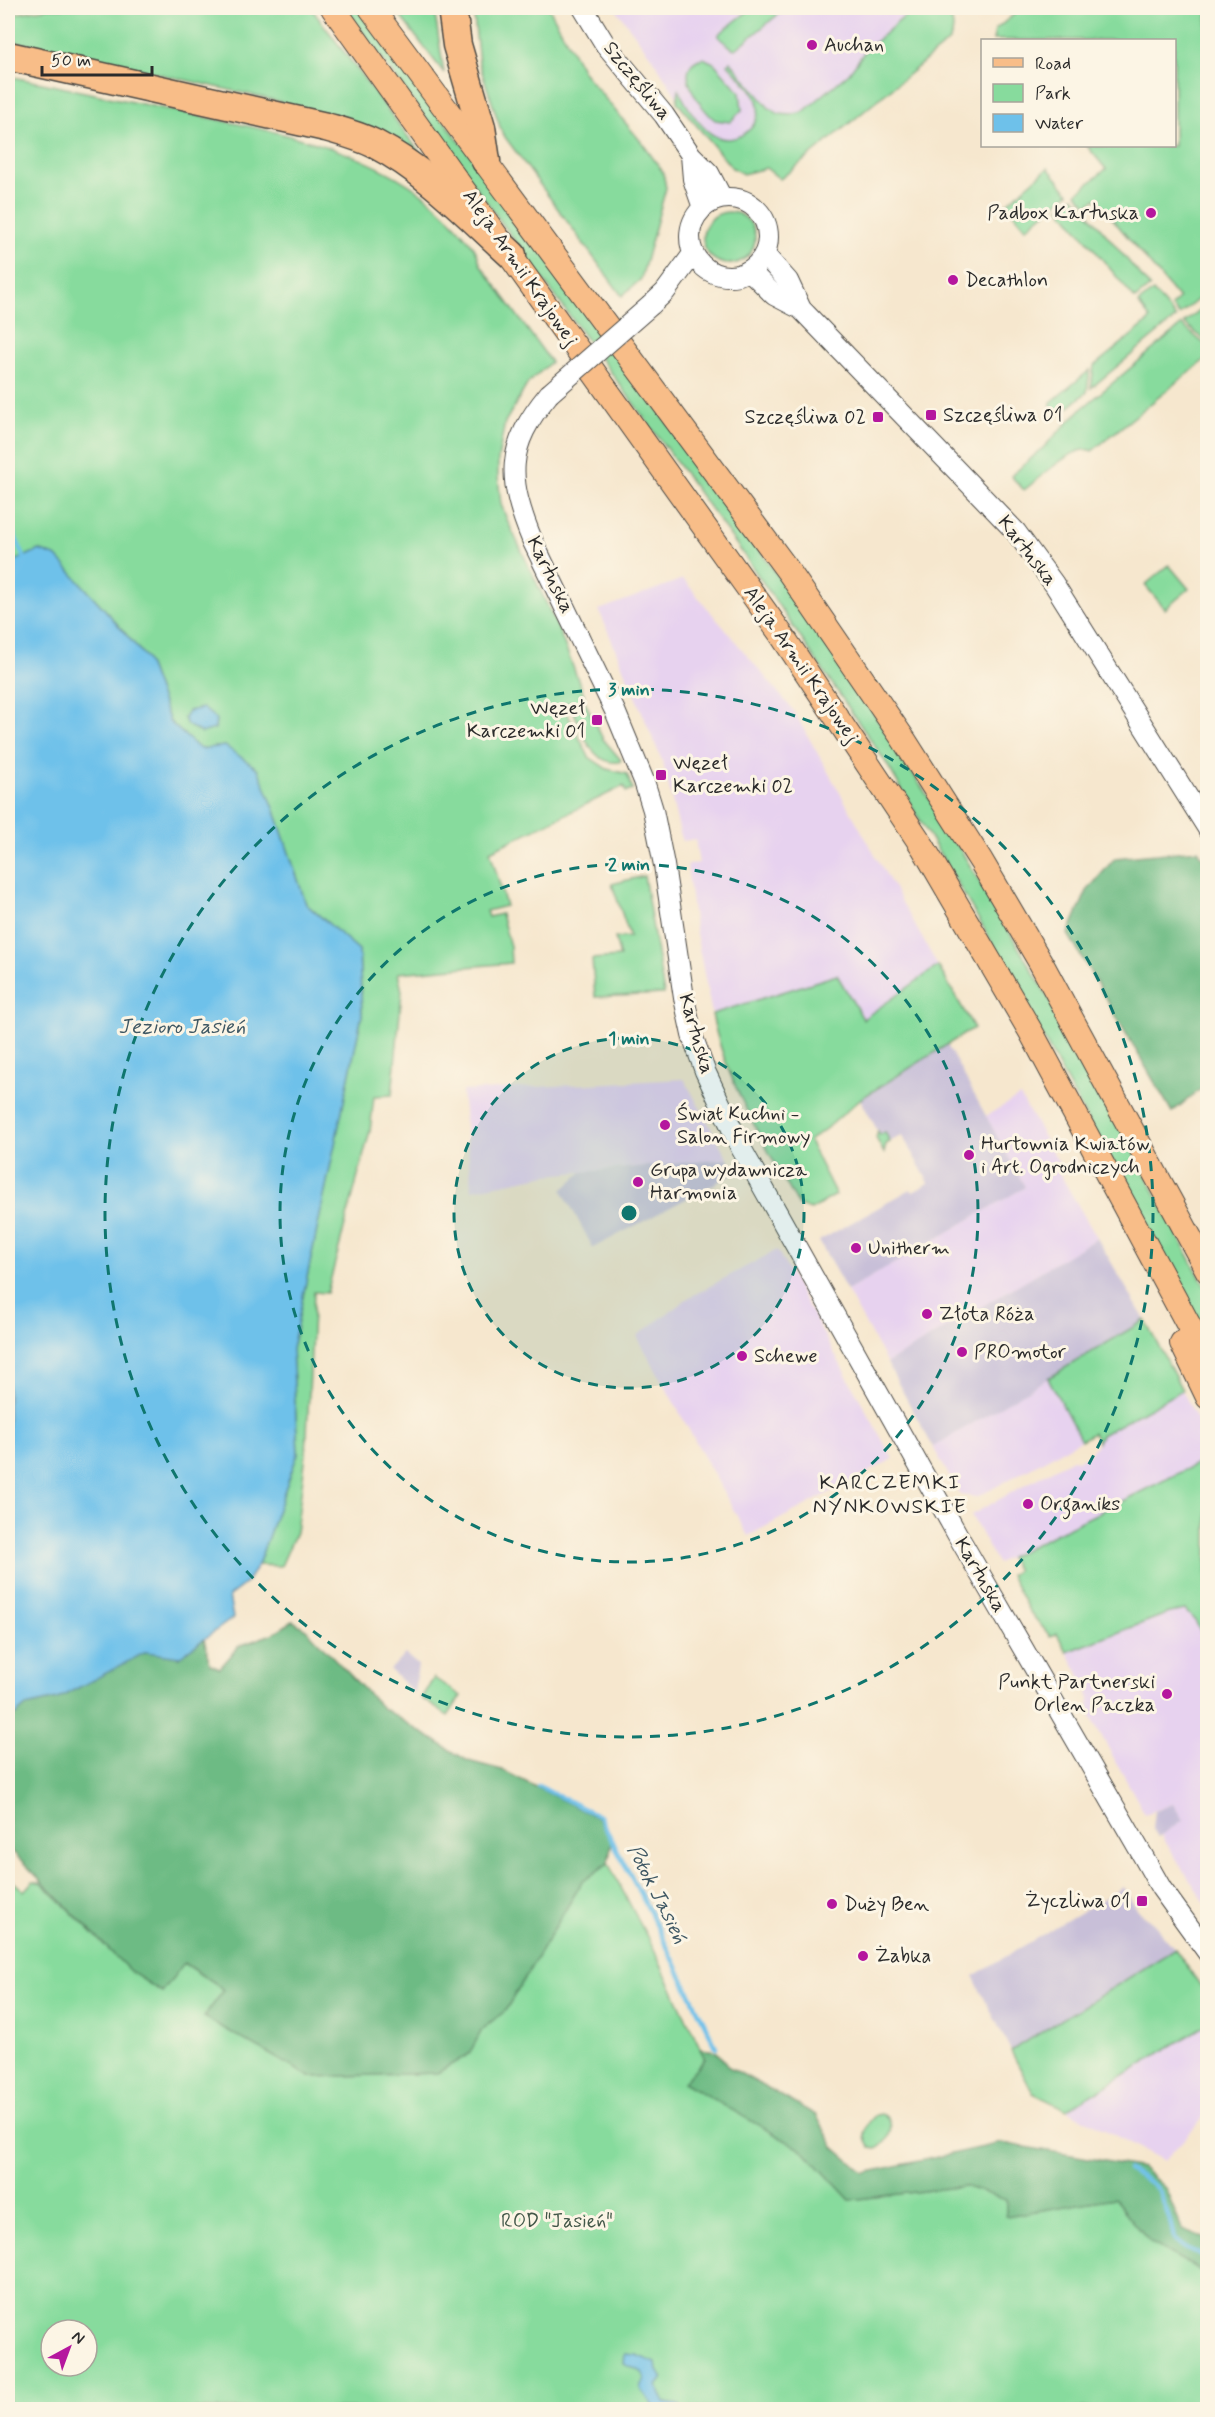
<svg xmlns="http://www.w3.org/2000/svg" width="1215" height="2417" font-family="Mynerve,sans-serif">
	<style>
		.built { fill: #e7d2ef }
		.industrial { fill: #c8bfd8 }
		.green { fill: #87db9d; stroke: #598364; stroke-width: 1.5; fill-rule: evenodd }
		.forest { fill: #6dbb84; stroke: #4c7358; stroke-width: 1.5 }
		.water { fill: #6ec1ea; stroke: #4c768a; stroke-width: 1.5 }
		.lines { fill: none; stroke-linecap: round; stroke-linejoin: round }
		.stream { stroke: #6ec1ea; stroke-width: 4.5 }
		.tertiary-casing { stroke: #494743; stroke-width: 22 }
		.primary-casing { stroke: #494743; stroke-width: 26 }
		.motorway-casing { stroke: #494743; stroke-width: 31 }
		.tertiary { stroke: #fff; stroke-width: 20 }
		.primary { stroke: #f8bd88; stroke-width: 24 }
		.motorway { stroke: #f8bd88; stroke-width: 28 }
		.tertiary-bridge-casing { stroke: #494743; stroke-width: 22; stroke-linecap: butt }
		.tertiary-bridge { stroke: #fff; stroke-width: 20 }
		.ring { fill: none; stroke: #0f766e; stroke-width: 3; stroke-dasharray: 10 8 }
		.poi-dot { fill: #b5179e; stroke: #fcf5e5; stroke-width: 2 }
		.labels { text-anchor: middle; dominant-baseline: central; stroke-width: 6; stroke-linejoin: round; paint-order: stroke }
		.poi-label { font-size: 20px; fill: #2b2b2b; stroke: #fcf5e5; text-anchor: start }
		.street-label { font-size: 20px; fill: #2b2b2b; stroke: #fcf5e5 }
		.park-label { font-size: 20px; fill: #425748; stroke: #fcf5e5 }
		.water-label { font-size: 21px; font-style: italic; fill: #3f5864; stroke: #fcf5e5 }
		.neighbourhood-label { font-size: 21px; letter-spacing: 1.5px; fill: #2b2b2b; stroke: #fcf5e5 }
		.centre { fill: #0f766e; stroke: #fcf5e5; stroke-width: 3 }
		.ring-label { font-size: 18px; text-anchor: middle; font-weight: bold; fill: #0f766e; stroke: #fcf5e5; stroke-width: 6; stroke-linejoin: round; paint-order: stroke }
	</style>
	<rect width="100%" height="100%" fill="#fcf5e5"/>
	<filter id="ink" filterUnits="userSpaceOnUse"><feTurbulence type="fractalNoise" baseFrequency=".0167" numOctaves="2"/><feDisplacementMap in="SourceGraphic" scale="12" xChannelSelector="R" yChannelSelector="G"/><feConvolveMatrix kernelMatrix="1 2 1 2 8 2 1 2 1" color-interpolation-filters="sRGB"/></filter>
	<filter id="wash" filterUnits="userSpaceOnUse"><feTurbulence type="fractalNoise" baseFrequency=".008" numOctaves="4" result="noise"/><feDisplacementMap in="SourceGraphic" scale="24" xChannelSelector="R" yChannelSelector="G"/><feGaussianBlur stdDeviation="1.35" result="paint"/><feColorMatrix in="noise" values="0 0 0 0 0 0 0 0 0 0 0 0 0 0 0 0 0 1.4 0 .05"/><feComposite in="paint" operator="in"/></filter>
	<g filter="url(#wash)">
		<rect width="100%" height="100%" fill="#f6e7ce"/>
		<path class="built" d="M615,8H952L883,60L731,159L680,102L653,59Z
			M683,579L793,710L938,966L863,1019L837,975L712,1014L695,928L687,865L699,863L695,839L682,841L663,763L599,610Z
			M684,1079L728,1159L547,1175L472,1190L462,1091Z
			M1020,1096L1059,1163L1057,1169L1097,1238L887,1363L847,1291L1025,1187L986,1116Z
			M777,1250L893,1459L748,1536L637,1336L688,1298Z
			M1048,1378L1081,1440L977,1497L960,1495L933,1447Z
			M1182,1390L1207,1439V1459L997,1563L971,1515L1072,1459L1079,1460L1090,1454L1098,1442L1100,1435Z
			M1185,1609L1195,1621L1207,1642V1906L1161,1835L1183,1820L1173,1804L1145,1814L1090,1715L1088,1689L1067,1652L1169,1613Z
			M1207,2024V2114L1164,2161L1067,2110Z"/>
		<path class="industrial" d="M947,1045L1025,1187L847,1291L819,1241L911,1189L913,1192L929,1183L902,1135L890,1142L885,1133L880,1135L860,1099Z
			M728,1159L735,1173L593,1248L562,1190L582,1172Z
			M1097,1238L1145,1320L933,1447L887,1363Z
			M405,1654L418,1665L414,1693L390,1670Z
			M1173,1804L1183,1820L1158,1837L1153,1829L1155,1811Z
			M1123,1887L1139,1912L1154,1924L1175,1949L1011,2051L973,1976Z"/>
		<path class="green" d="M48,8H311L424,158L377,131L274,100L8,40V15Z
			M345,8H358L533,237L836,656L940,815L1077,1046L1207,1290V1341L985,930L885,761L742,552Z
			M394,8H434L444,73Z
			M473,8H549L584,73L643,144L663,172L666,188L641,279L622,296L502,133L479,63Z
			M752,8H786L736,49L732,48L719,37V34Z
			M914,8C922,7 932,6 939,8C954,15 956,29 949,41L816,151L780,179L766,168L743,174L732,168L677,102L679,90C685,104 699,126 713,135C735,148 765,126 757,101C753,88 737,75 728,64L730,61L769,108L779,114L791,115L803,112L849,73L865,51Z
			M1022,8H1207V292L1179,315L1171,306L1179,299L1096,199L1087,205L1077,193L1106,169L1087,146H1174V40H993L995,30Z
			M703,58L714,63L740,92L742,110L730,122L715,120C700,108 670,66 703,58Z
			M8,76C68,88 129,101 190,114C281,133 394,151 457,227C468,240 477,247 480,264L551,362L528,383L505,422L498,459V476L501,504L508,522L558,628L584,695V700L603,739L621,760L619,762C589,766 579,723 570,702L563,705L589,757L607,769L627,774L633,790L626,792L624,786L490,851L506,906L486,911L488,917L501,914L510,946L511,963L398,973L402,991L392,1095L374,1096L370,1131L327,1293L314,1292L306,1454L296,1532L281,1566L258,1565L298,1453L292,1349L362,1015L359,950L306,904L274,808L225,746L200,750L170,722L146,658L107,612L57,558L39,550L8,564Z
			M1048,168L1069,193L1026,228L1006,204Z
			M1074,196L1150,287L1135,299L1060,208Z
			M703 238a26 26 0 1 1 52 0a26 26 0 1 1-52 0Z
			M1153,291L1176,318L1091,388L1094,366L1149,321L1150,318L1138,303Z
			M1207,304V342L1184,323Z
			M1182,325L1207,346V358L1092,451C1075,443 1039,479 1024,490L1011,476L1044,447L1079,411Z
			M1090,370L1087,392L1064,411L1051,414V402Z
			M1169,565L1189,589L1165,609L1145,585Z
			M644,876L664,994L595,997L592,959L620,957L615,938L630,937L612,884Z
			M938,966L974,1028L860,1099L832,1124L809,1141L836,1195L811,1210L799,1206C766,1147 725,1081 712,1014L837,975L863,1019Z
			M878,1131L880,1135L885,1132L890,1142L886,1144L884,1153L876,1138Z
			M1145,1320L1182,1390L1101,1435L1098,1442L1093,1433L1081,1440L1048,1378Z
			M1207,1459V1642L1195,1621L1185,1610L1169,1613L1067,1652L1057,1634L1050,1636L1029,1611L1010,1575L1017,1570L1009,1557Z
			M434,1678L461,1696L448,1716L421,1698Z
			M608,1863L653,1948L705,2058L684,2082L804,2151L850,2200L964,2186L1007,2200L1006,2215L1114,2198L1151,2243L1207,2274V2409H8V1877L24,1891L33,1881L42,1883L131,1972L162,1992L183,1963L224,1990L204,2017L310,2077L437,2073L469,2054L483,2028L505,2011L582,1882ZM51,2330H87V2366H51Z
			M1175,1949L1207,1995V2024L1067,2110L1033,2093L1011,2051Z
			M882,2114C898,2123 889,2141 877,2149L870,2148C861,2137 865,2124 876,2115Z"/>
		<path class="forest" d="M1198,850L1208,866L1207,1084L1172,1112L1068,934L1087,891L1115,858Z
			M293,1621L306,1629L382,1708L468,1761L502,1770L598,1818L612,1842L608,1863L582,1882L505,2011L483,2028L469,2054L437,2073L310,2077L204,2017L224,1990L184,1963L162,1992L131,1972L8,1847V1721L26,1706L57,1699L146,1651L179,1657L204,1639L210,1664L220,1668L239,1646L272,1634Z
			M700,2049L717,2051L727,2066L816,2115L834,2147L864,2173L1002,2143L1077,2156L1142,2168L1165,2188L1182,2229L1207,2239V2274L1151,2243L1114,2198L1006,2216V2200L964,2186L850,2200L804,2151L683,2082L705,2059Z"/>
		<path class="water" d="M39,550L57,557L107,612L146,658L170,722L200,749L225,746L258,769L274,808L306,904L359,950L362,1015L292,1349L298,1453L258,1565L246,1583L229,1596L233,1618L179,1657L146,1652L57,1699L26,1706L8,1721V564Z
			M203,708L216,719L215,729L201,733L187,725L184,718L188,711Z
			M625,2354L636,2355L656,2363L657,2371L663,2378L657,2386L665,2403L679,2405L683,2409H655L641,2389L645,2378L642,2372L624,2364Z"/>
		<g class="lines">
			<path class="stream" d="M8,521L24,557
				M538,1786L599,1816L652,1916L716,2047
				M1128,2170C1137,2175 1150,2180 1156,2188C1164,2199 1172,2226 1174,2239C1184,2248 1194,2256 1208,2254"/>
		</g>
	</g>
	<g filter="url(#ink)">
		<g class="lines">
			<defs>
				<path id="tertiary" d="M583,8L605,44L664,115L691,155L709,173L722,198
					M691,155L693,179L703,208
					M690 237a39 39 0 1 1 78 0a39 39 0 1 1-78 0Z
					M765,255L788,281L801,309
					M750,271L774,295L801,309L1016,532L1054,584L1208,829
					M651,305L665,292L693,254
					M549,394C505,447 507,479 533,542L615,711L644,781L653,810L664,865L684,998L692,1035L705,1071L741,1148L961,1541L1143,1856L1161,1888L1208,1953"/>
				<path id="primary" d="M333,8L781,634L923,847L1031,1032L1208,1361
					M371,8L789,572L904,740L981,861L1041,963L1208,1271
					M1182,1343L1208,1397"/>
				<path id="motorway" d="M452,8L457,45L481,127L486,161
					M8,56L326,127C343,132 359,136 375,144C427,171 469,216 512,255"/>
			</defs>
			<use href="#tertiary" class="tertiary-casing"/>
			<use href="#primary" class="primary-casing"/>
			<use href="#motorway" class="motorway-casing"/>
			<use href="#tertiary" class="tertiary"/>
			<use href="#primary" class="primary"/>
			<use href="#motorway" class="motorway"/>
			<defs>
				<path id="tertiary-bridge" d="M549,394L651,305"/>
			</defs>
			<use href="#tertiary-bridge" class="tertiary-bridge-casing"/>
			<use href="#tertiary-bridge" class="tertiary-bridge"/>
		</g>
	</g>
	<circle cx="629" cy="1213" r="175" fill="#0f766e" fill-opacity=".12"/>
	<g class="ring">
		<circle cx="629" cy="1213" r="175"/>
		<circle cx="629" cy="1213" r="349"/>
		<circle cx="629" cy="1213" r="524"/>
	</g>
	<g class="poi-dot">
		<circle cx="812" cy="45" r="6"/>
		<circle cx="1151" cy="213" r="6"/>
		<circle cx="953" cy="280" r="6"/>
		<rect x="925" y="409" width="12" height="12" rx="3"/>
		<rect x="872" y="411" width="12" height="12" rx="3"/>
		<rect x="591" y="714" width="12" height="12" rx="3"/>
		<rect x="655" y="769" width="12" height="12" rx="3"/>
		<circle cx="665" cy="1125" r="6"/>
		<circle cx="969" cy="1155" r="6"/>
		<circle cx="638" cy="1182" r="6"/>
		<circle cx="856" cy="1248" r="6"/>
		<circle cx="927" cy="1314" r="6"/>
		<circle cx="962" cy="1352" r="6"/>
		<circle cx="742" cy="1356" r="6"/>
		<circle cx="1028" cy="1504" r="6"/>
		<circle cx="1167" cy="1694" r="6"/>
		<rect x="1136" y="1895" width="12" height="12" rx="3"/>
		<circle cx="832" cy="1904" r="6"/>
		<circle cx="863" cy="1956" r="6"/>
	</g>
	<g class="labels">
		<g class="poi-label">
			<text x="824" y="45">Auchan</text>
			<text x="1139" y="213" text-anchor="end">Padbox Kartuska</text>
			<text x="965" y="280">Decathlon</text>
			<text x="943" y="415">Szczęśliwa 01</text>
			<text x="866" y="417" text-anchor="end">Szczęśliwa 02</text>
			<text x="585" y="708" text-anchor="end">Węzeł<tspan x="585" dy="23">Karczemki 01</tspan></text>
			<text x="673" y="763">Węzeł<tspan x="673" dy="23">Karczemki 02</tspan></text>
			<text x="677" y="1114">Świat Kuchni -<tspan x="677" dy="23">Salon Firmowy</tspan></text>
			<text x="981" y="1144">Hurtownia Kwiatów<tspan x="981" dy="23">i Art. Ogrodniczych</tspan></text>
			<text x="650" y="1170">Grupa wydawnicza<tspan x="650" dy="23">Harmonia</tspan></text>
			<text x="868" y="1248">Unitherm</text>
			<text x="939" y="1314">Złota Róża</text>
			<text x="974" y="1352">PROmotor</text>
			<text x="754" y="1356">Schewe</text>
			<text x="1040" y="1504">Organiks</text>
			<text x="1155" y="1682" text-anchor="end">Punkt Partnerski<tspan x="1155" dy="23">Orlen Paczka</tspan></text>
			<text x="1130" y="1901" text-anchor="end">Życzliwa 01</text>
			<text x="844" y="1904">Duży Ben</text>
			<text x="875" y="1956">Żabka</text>
		</g>
		<g class="street-label">
			<text transform="translate(637 81) rotate(51)">Szczęśliwa</text>
			<text transform="translate(520 268) rotate(55)">Aleja Armii Krajowej</text>
			<text transform="translate(1027 551) rotate(52)">Kartuska</text>
			<text transform="translate(550 575) rotate(64)">Kartuska</text>
			<text transform="translate(801 665) rotate(55)">Aleja Armii Krajowej</text>
			<text transform="translate(696 1034) rotate(74)">Kartuska</text>
			<text transform="translate(980 1575) rotate(60)">Kartuska</text>
		</g>
		<g class="park-label">
			<text x="557" y="2221">ROD "Jasień"</text>
		</g>
		<g class="water-label">
			<text x="182" y="1027">Jezioro Jasień</text>
			<text transform="translate(657 1894) rotate(63)">Potok Jasień</text>
		</g>
		<g class="neighbourhood-label">
			<text x="890" y="1483">KARCZEMKI<tspan x="890" dy="24">NYNKOWSKIE</tspan></text>
		</g>
	</g>
	<circle cx="629" cy="1213" r="9" class="centre"/>
	<g class="ring-label">
		<text x="629" y="695">3 min</text>
		<text x="629" y="870">2 min</text>
		<text x="629" y="1044">1 min</text>
	</g>
	<rect width="1215" height="2417" fill="none" stroke="#fcf5e5" stroke-width="30"/>
	<rect x="981" y="39" width="195" height="108" fill="#fcf5e5" stroke="#a8a49b" stroke-width="1.5"/>
	<rect x="993" y="58" width="30" height="9" fill="#f8bd88" stroke="#a8a49b" stroke-width="1.5"/>
	<text x="1035" y="69" font-size="18" fill="#2b2b2b">Road</text>
	<rect x="993" y="84" width="30" height="18" fill="#87db9d" stroke="#a8a49b" stroke-width="1.5"/>
	<text x="1035" y="99" font-size="18" fill="#2b2b2b">Park</text>
	<rect x="993" y="114" width="30" height="18" fill="#6ec1ea" stroke="#a8a49b" stroke-width="1.5"/>
	<text x="1035" y="129" font-size="18" fill="#2b2b2b">Water</text>
	<g transform="translate(69 2348) rotate(41)"><circle r="28" fill="#fcf5e5" stroke="#a8a49b" stroke-width="1.5"/>
	<path d="M0-4.5L10 22L0 15L-10 22Z" fill="#b5179e"/>
	<text y="-9" font-size="16" font-weight="bold" text-anchor="middle" fill="#2b2b2b">N</text>
	</g>
	<path d="M42 66v9h110v-9" fill="none" stroke="#2b2b2b" stroke-width="3"/>
	<text x="51" y="66" font-size="18" fill="#2b2b2b" stroke="#fcf5e5" stroke-width="4.5" paint-order="stroke">50 m</text>
</svg>
